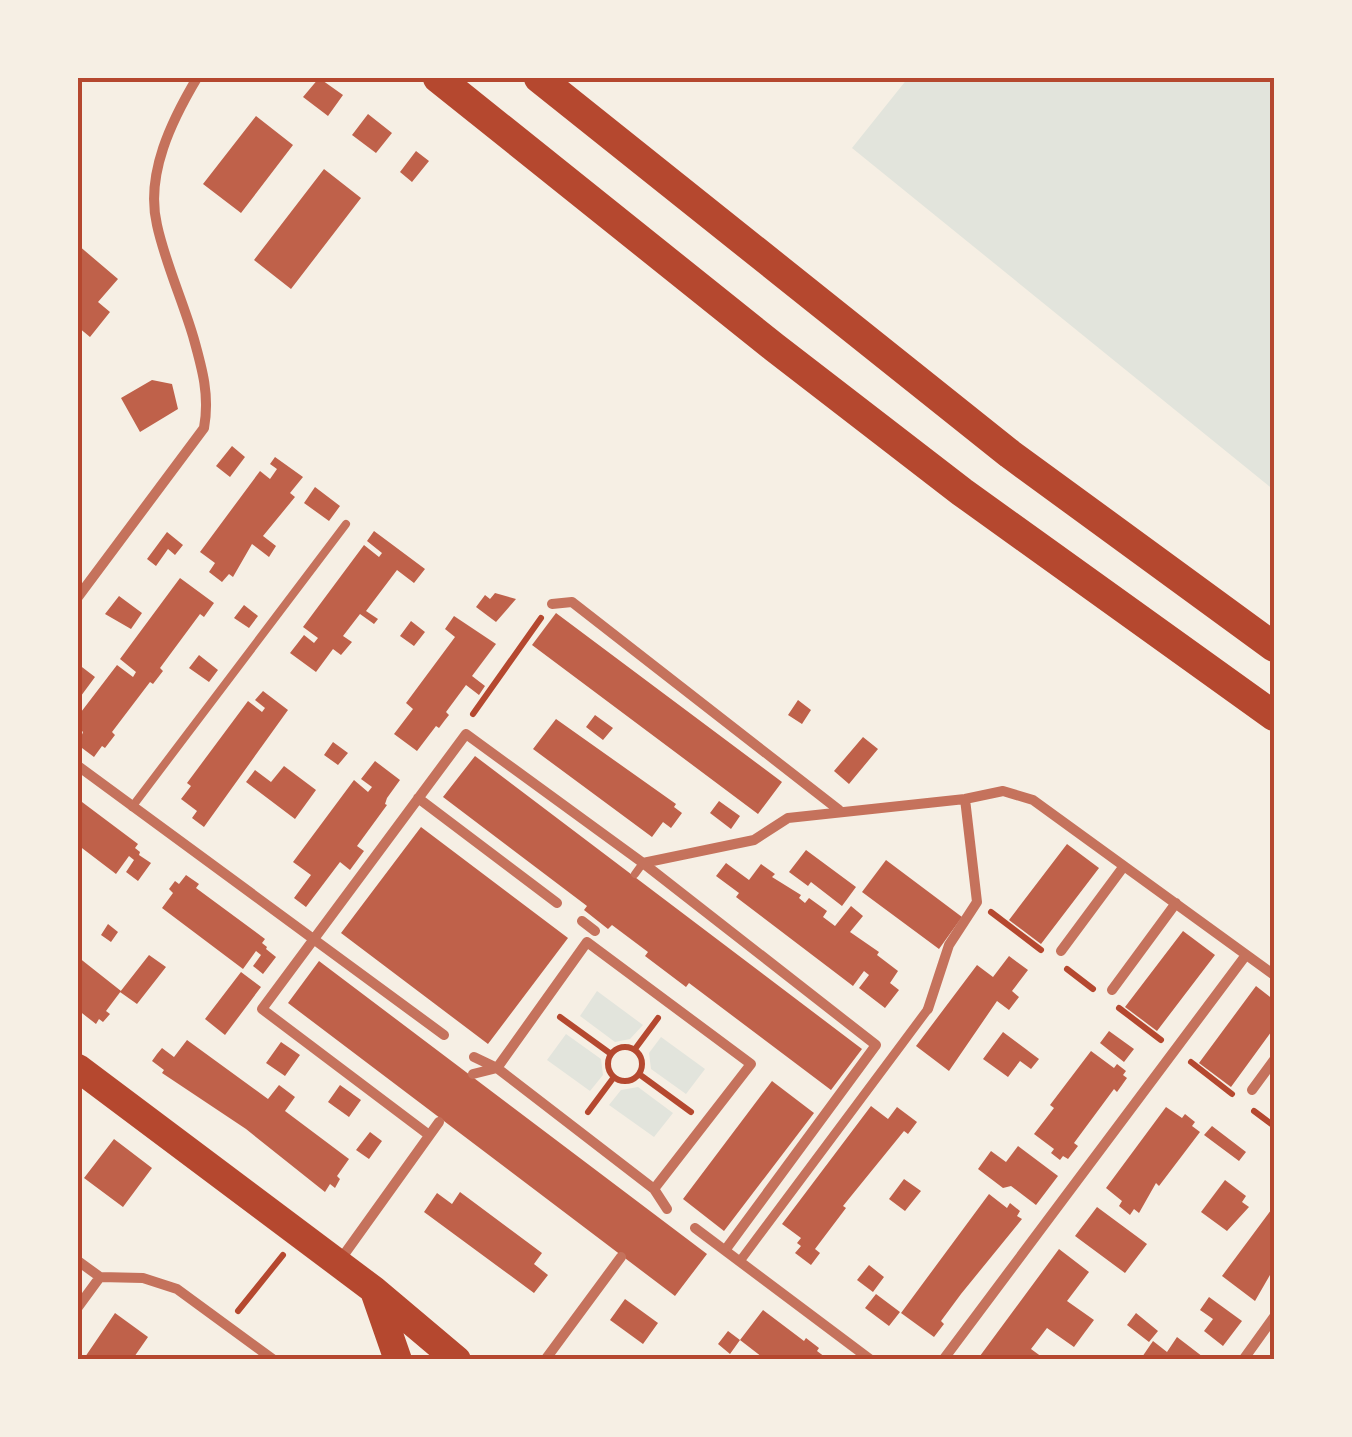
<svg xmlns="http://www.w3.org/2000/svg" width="1352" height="1437" font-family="Mulish,sans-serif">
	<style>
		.green { fill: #e2e4dc }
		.building { fill: #bf614a }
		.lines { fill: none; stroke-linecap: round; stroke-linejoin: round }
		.path { stroke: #b5482f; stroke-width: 6 }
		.service { stroke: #c5725c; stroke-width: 8 }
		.pedestrian { stroke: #c5725c; stroke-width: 9 }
		.minor { stroke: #c5725c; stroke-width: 10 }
		.trunk { stroke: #b5482f; stroke-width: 28 }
		.motorway { stroke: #b5482f; stroke-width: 30 }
		.neatline { fill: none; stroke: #b5482f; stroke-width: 4 }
	</style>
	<rect width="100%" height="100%" fill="#f6efe4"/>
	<path class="green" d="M908,78H1274V490L852,148Z
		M597,991L643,1025L630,1039L615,1042L580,1016Z
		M566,1034L601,1059L603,1075L590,1091L547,1060Z
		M661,1037L705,1069L686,1094L651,1069L649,1053Z
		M638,1087L673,1113L654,1137L609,1105L621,1090Z"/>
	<path class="building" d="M319,78L343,95L328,116L303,97Z
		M368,114L392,133L376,153L352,135Z
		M256,116L293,145L241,213L203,184Z
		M416,151L429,161L412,182L400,172Z
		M324,169L361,198L291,289L254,260Z
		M78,245L118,279L98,302L110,312L90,337L78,327Z
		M152,380L172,384L178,409L140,432L121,398Z
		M232,446L245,457L230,477L216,466Z
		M275,457L303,477L290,493L295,497L263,536L276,546L269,557L252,544L233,577L229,574L222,582L209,572L215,563L200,552L260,471L270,479L277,469L270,464Z
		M315,487L340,506L329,521L304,503Z
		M374,531L425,569L414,583L397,570L366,611L378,619L374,624L360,614L343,636L352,642L341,655L333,649L316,672L290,653L304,635L314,643L318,638L303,627L364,545L379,557L382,553L367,541Z
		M167,532L183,545L175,555L168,549L156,566L147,559Z
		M180,578L214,603L204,617L200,614L160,668L163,671L153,684L150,682L112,732L115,735L105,748L102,746L94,757L78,745L83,732L78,727V716L117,665L133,677L136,672L120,659Z
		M495,593L516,599L496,622L476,607L485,595L490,599Z
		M119,596L142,613L131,629L105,614Z
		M244,605L258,616L249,628L234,618Z
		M556,613L782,782L758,814L532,645Z
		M454,616L496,644L472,676L485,686L479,695L466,685L446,712L449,715L445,720L439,728L436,726L417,751L394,734L413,709L406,703L455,637L445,629Z
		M411,621L425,632L414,646L400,636Z
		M199,655L218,670L209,682L189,668Z
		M78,664L95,677L78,700Z
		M263,691L288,710L204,827L192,818L197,811L181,799L191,786L187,783L248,701L262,712L265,708L255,700Z
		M798,700L811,710L802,724L788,715Z
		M595,715L613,728L603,740L586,727Z
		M556,719L676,804L674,807L682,813L671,828L663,822L652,837L533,749Z
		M863,737L878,749L849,784L834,771Z
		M333,742L348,753L338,765L324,755Z
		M475,756L862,1049L831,1090L689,983L686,987L645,956L648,952L612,925L608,929L584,910L587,906L443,797Z
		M375,761L400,780L387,798L385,804L387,805L357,846L364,851L350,870L340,862L306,907L294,898L311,875L293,862L354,780L368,792L372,787L361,779Z
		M284,766L316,790L295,819L246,782L255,770L271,782Z
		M78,799L138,844L135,848L140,852L139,855L151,863L138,881L126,872L134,860L129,856L116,874L78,845Z
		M719,801L740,816L731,829L710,813Z
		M421,827L568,938L488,1044L341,933Z
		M1067,844L1099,868L1041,944L1009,920Z
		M806,850L856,887L842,906L811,882L808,886L789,872Z
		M886,860L962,917L939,949L862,892Z
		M726,863L749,880L761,864L775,874L772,877L801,895L799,898L805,903L809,898L827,911L823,917L835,926L851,906L863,916L850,932L879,952L877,955L898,971L890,983L899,990L885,1008L859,988L869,975L864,971L853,986L736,897L739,893L716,876Z
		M186,875L199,884L196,888L265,939L262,943L267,947L266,949L276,957L263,974L253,966L261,955L256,951L243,969L162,908L173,893L169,889L175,881L179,884Z
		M108,924L118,932L111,942L101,935Z
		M1183,931L1215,955L1157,1031L1125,1007Z
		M149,955L166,967L137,1004L120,992Z
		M1009,956L1028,970L1012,991L1019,997L1009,1010L997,1001L949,1071L916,1046L977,965L993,977Z
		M78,957L121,991L106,1011L110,1014L103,1022L99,1019L96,1024L78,1010Z
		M319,961L707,1254L675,1296L288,1003Z
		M241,972L261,987L225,1035L205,1019Z
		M1256,986L1274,1000V1028L1231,1087L1199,1063Z
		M1109,1031L1134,1049L1124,1062L1100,1043Z
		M1003,1032L1039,1059L1031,1069L1020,1061L1008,1077L983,1059Z
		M187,1040L268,1099L279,1085L295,1097L285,1111L349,1159L337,1176L340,1179L335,1188L330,1184L325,1192L246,1129L162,1073L164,1070L152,1061L157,1054L162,1048L174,1057Z
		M281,1042L300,1055L285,1076L266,1063Z
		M1091,1051L1114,1068L1117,1064L1126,1071L1123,1075L1127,1078L1117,1092L1114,1089L1074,1143L1078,1146L1068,1159L1063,1156L1060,1160L1051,1153L1054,1149L1034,1134L1054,1108L1050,1105Z
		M772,1081L814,1113L724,1231L683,1199Z
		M340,1085L361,1100L349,1117L328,1102Z
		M871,1106L888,1119L897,1107L917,1122L908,1134L904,1131L843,1206L846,1208L815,1249L820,1253L811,1265L795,1253L801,1246L797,1243L801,1238L782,1224Z
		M1166,1107L1182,1118L1185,1114L1195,1122L1192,1126L1200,1132L1159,1186L1156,1183L1139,1213L1134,1209L1130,1215L1119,1206L1122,1201L1106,1188Z
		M1212,1126L1246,1152L1239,1161L1204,1135Z
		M370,1132L382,1141L369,1159L356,1150Z
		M114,1139L152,1168L123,1207L84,1178Z
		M1018,1146L1058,1176L1036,1205L1011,1186L1003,1188L978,1169L991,1151L1006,1162Z
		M904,1179L921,1191L905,1211L889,1199Z
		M1225,1180L1246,1196L1242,1202L1249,1207L1227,1231L1201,1212Z
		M460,1192L542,1253L534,1264L548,1275L534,1293L424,1212L437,1193L452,1204Z
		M989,1194L1007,1208L1010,1203L1020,1211L1017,1216L1022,1219L961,1294L941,1321L944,1324L934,1337L901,1313Z
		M1274,1206V1268L1255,1301L1222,1276Z
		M1097,1207L1147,1244L1125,1273L1075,1236Z
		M1059,1249L1089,1272L1067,1301L1094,1320L1085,1332L1074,1347L1047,1328L1031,1349L1046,1360H977Z
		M869,1265L884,1277L873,1292L857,1280Z
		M876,1294L900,1312L889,1326L865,1308Z
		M1209,1297L1242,1321L1223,1346L1204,1331L1213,1319L1200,1310Z
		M625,1299L658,1323L643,1344L610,1320Z
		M763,1310L804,1341L806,1338L819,1348L817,1351L829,1360H766L740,1340Z
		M115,1313L148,1337L132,1360H83Z
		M1136,1313L1158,1331L1149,1342L1127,1325Z
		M728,1331L740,1340L730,1354L718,1344Z
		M1177,1337L1207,1360H1140L1153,1341L1167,1352Z"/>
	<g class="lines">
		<path class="path" d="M473,714L541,618
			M991,912L1041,950
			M1067,969L1093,989
			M1119,1008L1161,1040
			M560,1017L611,1054
			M608 1064a17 17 0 1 1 34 0a17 17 0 1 1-34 0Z
			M635,1049L658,1018
			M1191,1062L1232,1094
			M639,1074L691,1112
			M1254,1111L1274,1126
			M588,1112L614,1077
			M238,1311L283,1255"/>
		<path class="service" d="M132,807L346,524
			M635,874L643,863"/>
		<path class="pedestrian" d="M740,1261L928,1009"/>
		<path class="minor" d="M78,597L204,428C210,395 202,368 193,336C182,299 165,262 157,225C145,174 172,120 197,78
			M552,604L572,602L839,810
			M78,766L444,1035
			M418,798L557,903
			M643,863L754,840L788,818L965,799L1003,791L1033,800L1274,975
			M582,921L595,931
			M1061,951L1124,866
			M1112,990L1176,903
			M928,1009L949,945L977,902L965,799
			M474,1057L497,1068L654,1189L667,1209
			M473,1074L497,1068L587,942L751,1064L654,1189
			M1252,1090L1274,1060
			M429,1135L262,1009L466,734L643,863L876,1045L726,1249
			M695,1228L871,1360
			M78,1261L100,1277L143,1278L177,1289L274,1360
			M338,1263L439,1122
			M78,1307L100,1277
			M545,1360L621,1257
			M943,1360L1246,955
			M1243,1360L1274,1317"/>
		<path class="trunk" d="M78,1068L374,1290L457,1360
			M374,1291L398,1360"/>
		<path class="motorway" d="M438,78L774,347L962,492L1274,716
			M539,78L1010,454L1274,647"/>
	</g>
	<rect width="1352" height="1437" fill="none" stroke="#f6efe4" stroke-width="160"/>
	<rect x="80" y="80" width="1192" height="1277" class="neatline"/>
</svg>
